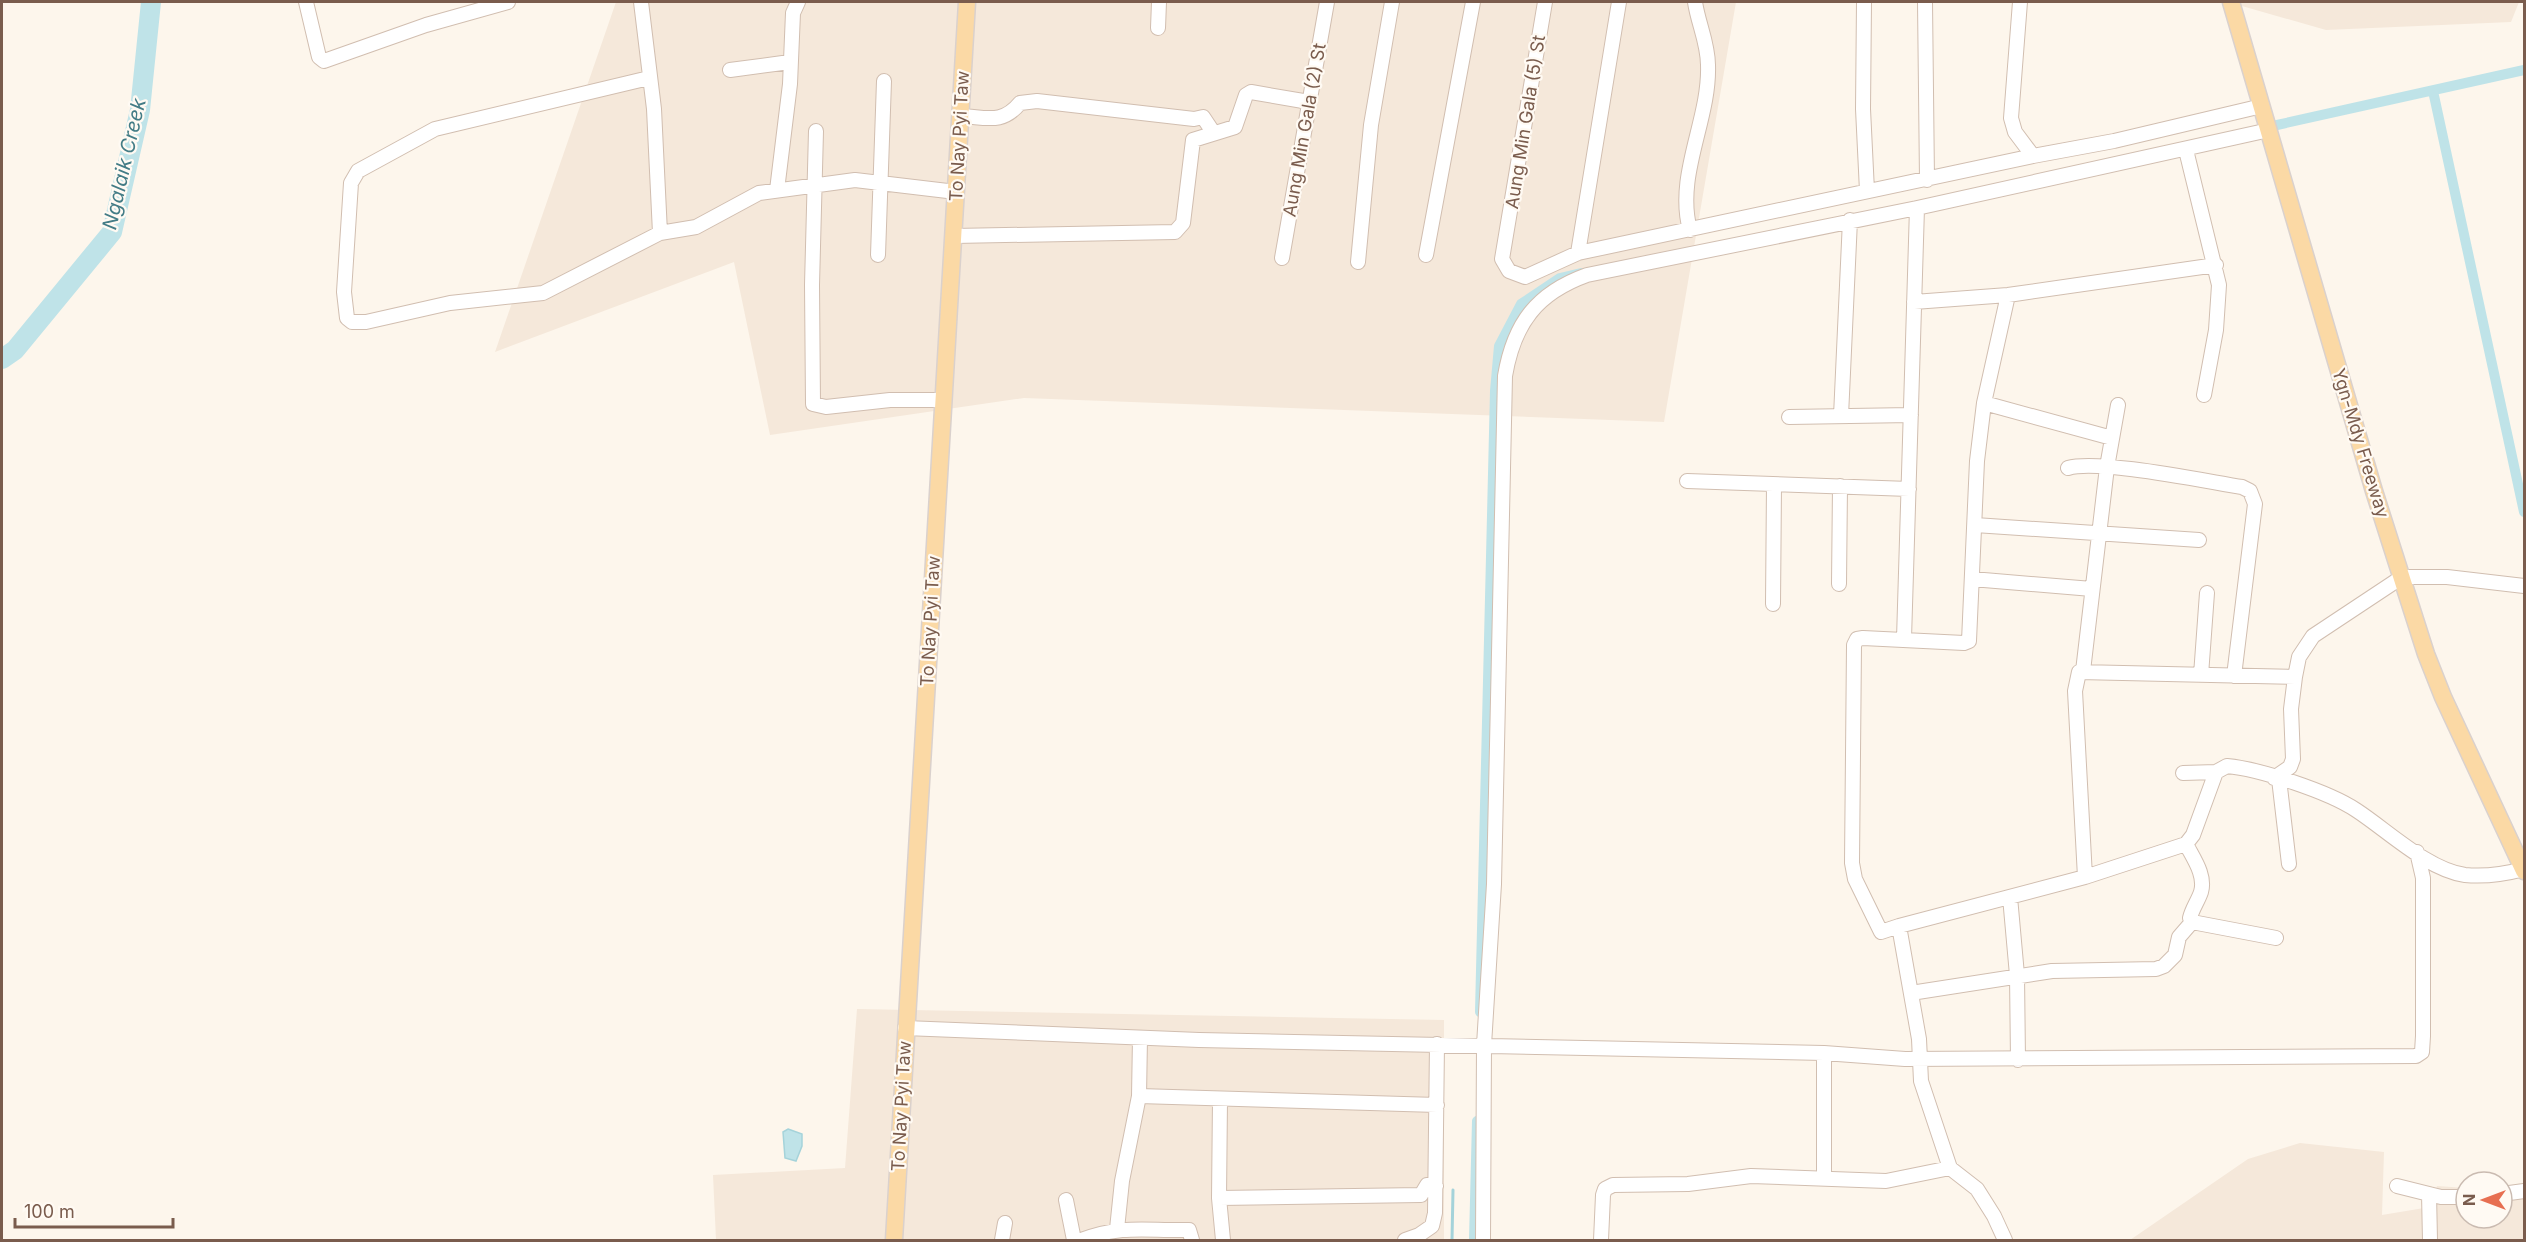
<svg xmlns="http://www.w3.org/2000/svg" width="2526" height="1242" font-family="Inter,sans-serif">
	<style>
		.residential { fill: #f5e8da }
		.water { fill: #bfe3e8; stroke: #a5d3da; stroke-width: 1.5 }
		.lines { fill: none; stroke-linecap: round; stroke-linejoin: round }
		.stream { stroke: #a5d3da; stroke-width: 3 }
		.canal { stroke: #bfe3e8; stroke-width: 10 }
		.river { stroke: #bfe3e8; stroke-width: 20 }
		.minor-casing { stroke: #d1beb0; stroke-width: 16 }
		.major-casing { stroke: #dad1cd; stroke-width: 19 }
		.minor { stroke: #fff; stroke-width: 14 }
		.major { stroke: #fbd9a5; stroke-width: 16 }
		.labels { text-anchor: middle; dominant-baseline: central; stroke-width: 4.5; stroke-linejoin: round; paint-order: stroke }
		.street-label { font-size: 18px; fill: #7a5c4d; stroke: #fffaf3 }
		.water-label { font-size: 20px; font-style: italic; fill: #437c86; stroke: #fffaf3 }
	</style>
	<rect width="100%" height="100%" fill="#fdf6ec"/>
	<path class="residential" d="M616,2H1736L1664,422L1024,398L770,435L734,262L495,352Z
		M2228,2H2519L2511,22L2326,30Z
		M857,1009L1444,1020V1240H716L713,1175L845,1168Z
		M2300,1143L2384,1152L2382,1215L2430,1207L2437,1186L2466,1188V1218H2502V1191L2524,1193V1240H2130L2248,1159Z"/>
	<path class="water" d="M788,1129L802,1134V1146L796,1161L785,1158L783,1132Z"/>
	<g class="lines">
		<path class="stream" d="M1452,1240L1453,1190"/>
		<path class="canal" d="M2433,91L2524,512
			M2277,125L2524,70
			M1480,1012L1495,391L1499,346L1521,304L1560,278L1581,273
			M1474,1240L1477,1121"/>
		<path class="river" d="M2,359L15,350L112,232L140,110L151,2"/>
		<defs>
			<path id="minor" d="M306,2L319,57L324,61L426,25L508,2
				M641,2L654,109L660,233
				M1545,2L1502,259L1509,271L1525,277L1578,253L2033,156L2114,141L2262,106
				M1864,2L1863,109L1867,191
				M1925,2L1927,180
				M2020,2L2011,118L2015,132L2033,156
				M1158,28L1159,2
				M730,70L790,62
				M649,78L435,129L358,171L351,183L344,292L347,318L352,322H366L450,303L543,293L660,233L696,227L759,193L855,180L956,192
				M961,116C986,117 1002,125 1020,103L1037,101L1194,119L1203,117L1213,132
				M816,131L812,285L813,404L826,407L890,400H943
				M2186,150L2219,285L2216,330L2204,395
				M777,190L790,84L793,13L798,2
				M1690,230C1675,175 1710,120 1708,65C1708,43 1698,23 1695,2
				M954,236L1175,232L1183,223L1193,140L1235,127L1246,95L1251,92L1309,102
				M1578,253L1619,2
				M878,255L884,81
				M1426,255L1473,2
				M1282,258L1327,2
				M1358,262L1371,125L1392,2
				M1914,302L2008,295L2216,265
				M1984,403L2112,438
				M1841,416L1850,220
				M1789,417L1911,415
				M2068,468C2098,459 2204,481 2242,487L2250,491L2255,504L2234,676
				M1687,481L1909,489
				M1975,525L2199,540
				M1972,579L2092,589
				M1839,584L1840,486
				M1773,604L1774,485
				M1904,639L1917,208
				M2083,671L2107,467L2118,405
				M2201,675L2207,593
				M2183,773L2216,772
				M2274,778L2290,767L2293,759L2291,709L2295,677L2299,657L2313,636L2402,577H2447L2524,586
				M2279,779L2289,864
				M2085,877L2075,691L2079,672L2295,677
				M2010,897L2017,975L2018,1060
				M2192,922L2276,938
				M1899,926L1881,932L1855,879L1852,863L1854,645L1857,639L1863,638L1964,643L1969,641L1977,461L1984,403L2008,295
				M1911,993L2052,971L2156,969L2164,966L2175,955L2179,937L2192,922L2190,918C2192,909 2198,901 2201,892C2206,875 2193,858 2186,844
				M905,1028L1199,1040L1824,1053L1905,1059L2416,1056L2422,1052L2423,1036V878L2417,852
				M1824,1053V1179
				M1139,1096L1437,1105
				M1220,1100L1219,1198L1223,1240
				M2397,1186L2441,1197H2466
				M2429,1194L2430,1240
				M2502,1194L2524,1191
				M1219,1198L1421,1195L1427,1185L1436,1186
				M1066,1200L1074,1240
				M1117,1229L1122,1181L1139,1096L1140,1038
				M1002,1240L1005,1223
				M1081,1240C1125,1224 1145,1231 1189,1230L1192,1240
				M1405,1240L1419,1235L1432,1226L1435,1213L1437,1044
				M1483,1240L1484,1045L1494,884L1505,376C1514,323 1537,293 1587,275L1917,208L2269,130
				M1601,1240L1603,1195L1605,1189L1613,1185L1688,1184L1751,1176L1886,1181L1950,1168
				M2005,1240L1994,1216L1977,1189L1950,1168L1921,1081L1919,1039L1899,926L2085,877L2186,844L2193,835L2216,772L2227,766C2260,769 2329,792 2356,810C2387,830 2428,870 2465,875C2485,877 2505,874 2524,869"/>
			<path id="major" d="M2231,2L2374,491L2426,654L2443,697L2524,871
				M894,1240L967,2"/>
		</defs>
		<use href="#minor" class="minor-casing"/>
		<use href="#major" class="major-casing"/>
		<use href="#minor" class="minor"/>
		<use href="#major" class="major"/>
	</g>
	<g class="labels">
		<g class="street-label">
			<text transform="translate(1525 122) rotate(-81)">Aung Min Gala (5) St</text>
			<text transform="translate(1304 130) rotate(-80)">Aung Min Gala (2) St</text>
			<text transform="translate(959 136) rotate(-87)">To Nay Pyi Taw</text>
			<text transform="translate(2361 443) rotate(73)">Ygn-Mdy Freeway</text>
			<text transform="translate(930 621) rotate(-87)">To Nay Pyi Taw</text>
			<text transform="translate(901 1106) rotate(-87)">To Nay Pyi Taw</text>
		</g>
		<g class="water-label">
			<text transform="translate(124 164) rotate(-77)">Ngalaik Creek</text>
		</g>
	</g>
	<rect width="2526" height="1242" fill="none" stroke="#7a5c4d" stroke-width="6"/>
	<g transform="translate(2484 1200) rotate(270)"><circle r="28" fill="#fffaf3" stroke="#cabbb1" stroke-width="1.5"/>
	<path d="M0-4.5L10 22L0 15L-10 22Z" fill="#e76f51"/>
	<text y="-9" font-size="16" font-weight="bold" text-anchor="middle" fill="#7a5c4d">N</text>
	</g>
	<path d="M15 1218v9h158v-9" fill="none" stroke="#7a5c4d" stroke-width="3"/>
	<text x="24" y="1218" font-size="18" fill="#7a5c4d" stroke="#fffaf3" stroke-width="4.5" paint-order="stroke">100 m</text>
</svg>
